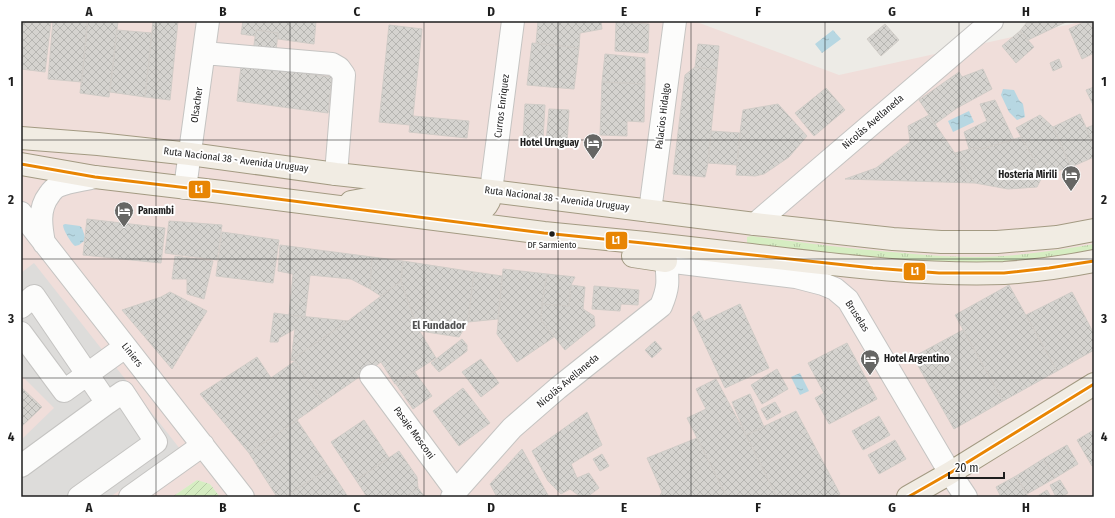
<svg xmlns="http://www.w3.org/2000/svg" width="1115" height="518" font-family="'Fira Sans Condensed',sans-serif">
	<style>
		.commercial { fill: #f0deda }
		.grass { fill: url(#grass-tufts) }
		.garden { fill: url(#garden-furrows) }
		.parking { fill: #dddcda }
		.water { fill: url(#water-ripples) }
		.building { fill: url(#building-cross-hatch); stroke: #d0ccc7 }
		.lines { fill: none; stroke-linecap: round; stroke-linejoin: round }
		.minor-casing { stroke: #c5c4c2; stroke-width: 24 }
		.major-casing { stroke: #a39a82; stroke-width: 24 }
		.minor { stroke: #fcfcfb; stroke-width: 22 }
		.major { stroke: #f1ece3; stroke-width: 22 }
		.bus-1-casing { stroke: #fff; stroke-width: 6 }
		.bus-1 { stroke: #e88503; stroke-width: 3 }
		.grid { fill: none; stroke: #1e1e1e; stroke-width: 1; stroke-opacity: 0.55 }
		.bus-dot { fill: #1e1e1e; stroke: #fff; stroke-width: 1.5 }
		.labels { text-anchor: middle; dominant-baseline: central; stroke-width: 4; stroke-linejoin: round; paint-order: stroke }
		.bus-label { font-size: 9px; fill: #1e1e1e; stroke: #fff }
		.street-label { font-size: 10px; fill: #1e1e1e; stroke: #fff }
		.poi-label { font-size: 10px; font-weight: bold; fill: #1e1e1e; stroke: #fff; text-anchor: end }
		.neighbourhood-label { font-size: 11px; font-weight: bold; fill: #515151; stroke: #fff }
		.line-badge { stroke: #fff; stroke-width: 1.5 }
		.badge-label { font-size: 11px; text-anchor: middle; font-weight: bold; fill: #fff }
		.neatline { fill: none; stroke: #1e1e1e; stroke-width: 1.5 }
		.grid-label { font-size: 13px; text-anchor: middle; font-weight: bold; fill: #1e1e1e }
	</style>
	<defs>
		<pattern id="grass-tufts" width="24" height="20" patternUnits="userSpaceOnUse"><rect width="24" height="20" fill="#d6edc2"/><path d="M3 7l-1-3M5 7V3M7 7l1-3M15 17l-1-3M17 17v-4M19 17l1-3" fill="none" stroke="#b7cba6"/></pattern>
		<pattern id="garden-furrows" width="10" height="10" patternUnits="userSpaceOnUse"><rect width="10" height="10" fill="#d6edc2"/><path d="M-1 1l2-2M0 10L10 0M9 11l2-2" fill="none" stroke="#b7cba6"/></pattern>
		<pattern id="water-ripples" width="26" height="14" patternUnits="userSpaceOnUse"><rect width="26" height="14" fill="#b7d7e2"/><path d="M2 4q2-2 4 0t4 0M15 11q2-2 4 0t4 0" fill="none" stroke="#9db8c1"/></pattern>
		<pattern id="building-cross-hatch" width="8" height="8" patternUnits="userSpaceOnUse"><rect width="8" height="8" fill="#d5d3cf"/><path d="M0 0l8 8M0 8l8-8" fill="none" stroke="#b6b5b1"/></pattern>
	</defs>
	<rect width="100%" height="100%" fill="#edebe6"/>
	<path class="commercial" d="M21,21H694L839,75L1085,21H1094V497H220L210,484L197,480L172,497H21Z"/>
	<path class="grass" d="M751,236C798,242 844,248 891,252C928,255 966,259 1003,256C1034,254 1064,249 1094,244V252L1057,259L1003,262L911,263L750,245L747,243V237Z"/>
	<path class="garden" d="M197,480L210,484L220,497H172Z"/>
	<path class="parking" d="M34,263L180,449L110,497H21V440L54,408L21,375V273Z"/>
	<path class="water" d="M833,30L841,39L822,53L815,44Z
		M1003,89L1014,90L1019,100L1023,104L1025,117L1017,120L1009,112L1001,95Z
		M969,111L974,122L953,132L948,121Z
		M65,224L80,226L82,228L85,237L84,241L79,245L75,246C71,243 63,230 63,225Z
		M800,373L809,391L800,395L791,377Z"/>
	<path class="building" d="M21,21H51L45,72L21,69Z
		M53,21L87,22L82,82L48,79Z
		M88,21H118L109,97L80,93Z
		M153,21H178L170,100L145,97Z
		M243,21H316L314,44L278,39V33L256,30L255,36L241,34Z
		M538,21H601L602,29L580,33L579,48L536,43Z
		M1028,21H1068L1028,40L1020,31Z
		M1086,21H1094V53L1082,59L1069,29Z
		M616,22L649,24L648,53L615,51Z
		M885,24L899,40L881,56L867,39Z
		M389,25L422,29L413,116L469,121L467,138L409,132L410,125L379,122Z
		M117,30L152,33L145,97L110,92Z
		M256,30L278,33L274,69L332,77L328,113L237,101L241,66L251,67Z
		M1020,31L1034,47L1016,63L1002,46Z
		M532,43L579,48L574,89L527,85Z
		M698,44L719,46L717,70L695,67Z
		M605,54L645,58V84L602,82Z
		M1059,59L1062,67L1053,71L1050,63Z
		M695,67L717,70L708,163L705,177L673,174L685,75Z
		M983,69L992,89L957,108L935,124L919,100L959,72L962,77Z
		M602,82L645,84L644,122L627,121V136L600,135Z
		M1094,87V107L1086,90Z
		M826,88L845,110L814,136L795,113Z
		M995,100L1014,140L981,149L974,148L969,149L964,132L987,121L980,104Z
		M525,104L545,105L543,139L523,138Z
		M778,104L807,136L789,157L764,174L755,176L736,175L740,133L743,110Z
		M549,109L569,110L567,144L546,143Z
		M1080,114L1094,145V157L1071,167L1053,127Z
		M929,115L975,183L845,179L876,168L910,142L908,126Z
		M1040,115L1053,127L1071,167L1043,175L1016,128Z
		M1094,125V145L1086,128Z
		M711,131L740,133L737,165L708,163Z
		M1021,137L1043,175L1037,187L1008,189L975,183L955,153L974,148L981,149Z
		M87,219L165,228L161,263L83,255Z
		M169,221L222,225L217,260L165,253Z
		M222,232L279,240L273,283L216,276Z
		M280,245L372,257L370,289L351,279L310,275L305,317L289,315L293,274L278,271Z
		M175,256L213,261L204,299L187,294V279H172Z
		M372,257L403,261L401,281L381,296L370,289Z
		M403,261L474,272L468,322L459,337L420,331L417,327L401,281Z
		M503,269L547,274L542,304L541,320L554,337L517,362L497,334Z
		M474,272L502,276L498,319L468,322Z
		M547,274L575,277L571,285L569,306L542,304Z
		M401,281L417,327L436,358L395,384L381,362L323,402L295,361L291,360L348,321Z
		M571,285L585,287L583,309L594,316L595,326L565,350L541,320L542,304L569,306Z
		M1009,285L1057,371L1003,401L955,315Z
		M594,286L639,290L638,305L621,304L620,311L592,309Z
		M170,292L207,311L172,369L122,310L161,297Z
		M1072,292L1094,334V350L1057,371L1026,315Z
		M740,304L769,368L725,388L692,317L699,311L704,321Z
		M274,313L289,315L348,321L291,360L295,329L279,338L278,342H270Z
		M963,330L1003,401L954,429L913,357Z
		M462,339L467,345V351L439,372L431,363Z
		M655,341L662,349L652,358L645,350Z
		M847,343L877,399L829,424L815,398L824,393L808,363Z
		M257,357L271,378L295,361L323,402L249,453L200,394Z
		M481,359L499,383L481,397L462,372Z
		M777,369L788,389L762,404L751,385Z
		M414,371L432,396L413,409L396,384Z
		M716,379L746,435L777,497H727L687,418L706,409L696,389Z
		M21,387L42,407L21,427Z
		M463,388L490,423L459,446L433,411Z
		M750,394L764,427L746,435L732,402Z
		M775,402L781,412L767,420L761,409Z
		M796,411L840,494L835,497H777L746,435Z
		M587,412L602,445L571,464L577,478L589,473L599,488L587,497H581L570,489L561,494L548,481L532,451Z
		M879,416L890,435L863,450L852,431Z
		M297,420L329,468L285,497H277L249,453Z
		M364,420L389,458L356,480L331,442Z
		M1094,430V465L1092,466L1077,440Z
		M697,438L727,497H659L662,492L647,458Z
		M895,440L906,459L879,474L868,455Z
		M1067,445L1078,464L1055,478L1043,459Z
		M522,449L549,497H497L490,484Z
		M399,451L417,477L418,488L405,497H367L356,480Z
		M602,454L609,466L600,471L593,459Z
		M1043,459L1055,478L1027,494L1016,476Z
		M329,468L348,497H285Z
		M1016,476L1028,497H1001L996,487Z
		M1060,480L1068,493L1061,497H1056L1050,485Z
		M418,488L425,497H405Z
		M1047,490L1051,497H1036Z"/>
	<g class="lines">
		<defs>
			<path id="minor" d="M204,53L332,64L339,68L344,75L336,174
				M185,188L208,21
				M491,191L513,21
				M650,211L675,21
				M21,213L243,497
				M755,224L992,21
				M44,243C41,227 38,209 49,195C51,192 54,188 58,186C69,181 83,180 95,177
				M21,307L34,296L107,403
				M21,333L64,391L125,347
				M371,376L456,491
				M21,466L107,403L123,392L156,442L79,497
				M130,497L203,445
				M452,497L456,491L512,428L558,388L661,306C669,287 668,281 666,261L796,277L823,284L835,289L848,300L950,473L966,497"/>
			<path id="major" d="M21,138L98,144L190,154L336,174L491,191L755,224L893,239L941,242H997L1057,237L1094,230
				M21,164L95,177L222,192L544,233C610,239 676,246 742,254C829,264 917,276 1004,273C1034,271 1064,267 1094,261
				M351,202L383,196L476,209L486,206L489,201L491,191
				M633,256L666,261
				M908,497L950,473L1094,384"/>
		</defs>
		<use href="#minor" class="minor-casing"/>
		<use href="#major" class="major-casing"/>
		<use href="#minor" class="minor"/>
		<use href="#major" class="major"/>
		<defs>
			<path id="bus-1" d="M21,164L95,177L222,192L544,233L643,243L873,268L939,273H1004L1049,268L1094,261
				M908,497L950,473L1094,384"/>
		</defs>
		<use href="#bus-1" class="bus-1-casing"/>
		<use href="#bus-1" class="bus-1"/>
	</g>
	<path class="grid" d="M156,21V497M290,21V497M424,21V497M558,21V497M691,21V497M825,21V497M959,21V497M21,140H1094M21,259H1094M21,378H1094"/>
	<defs>
		<symbol id="hotel-pin" viewBox="-11 -11 22 30"><path d="M0 17L-7.5 6A9.5 9.5 0 1 1 7.5 6Z" fill="#666664" stroke="#fff"/><path d="M-6-4.5h1.5V1H6V5H4.5V3h-9V5H-6ZM-4 0a1.8 1.8 0 1 1 3.6 0ZM.5 0V-2.5h3Q6-2.5 6 0Z" fill="#fff"/></symbol>
	</defs>
	<g fill-rule="evenodd">
		<use href="#hotel-pin" x="582" y="132" width="22" height="30"/>
		<use href="#hotel-pin" x="1060" y="164" width="22" height="30"/>
		<use href="#hotel-pin" x="113" y="200" width="22" height="30"/>
		<use href="#hotel-pin" x="859" y="348" width="22" height="30"/>
	</g>
	<circle class="bus-dot" cx="552" cy="234" r="3.5"/>
	<g class="labels">
		<g class="bus-label">
			<text x="552" y="245">DF Sarmiento</text>
		</g>
		<g class="street-label">
			<text transform="translate(197 105) rotate(-82)">Olsacher</text>
			<text transform="translate(502 106) rotate(-83)">Curros Enriquez</text>
			<text transform="translate(663 116) rotate(-83)">Palacios Hidalgo</text>
			<text transform="translate(873 122) rotate(-41)">Nicolás Avellaneda</text>
			<text transform="translate(236 160) rotate(7)">Ruta Nacional 38 - Avenida Uruguay</text>
			<text transform="translate(557 199) rotate(7)">Ruta Nacional 38 - Avenida Uruguay</text>
			<text transform="translate(857 316) rotate(57)">Bruselas</text>
			<text transform="translate(132 355) rotate(52)">Liniers</text>
			<text transform="translate(568 381) rotate(-40)">Nicolás Avellaneda</text>
			<text transform="translate(414 433) rotate(54)">Pasaje Mosconi</text>
		</g>
		<g class="poi-label">
			<text x="579" y="143">Hotel Uruguay</text>
			<text x="1057" y="175">Hosteria Mirili</text>
			<text x="138" y="211" text-anchor="start">Panambi</text>
			<text x="884" y="359" text-anchor="start">Hotel Argentino</text>
		</g>
		<g class="neighbourhood-label">
			<text x="439" y="325">El Fundador</text>
		</g>
	</g>
	<g class="line-badge">
		<rect x="188" y="180" width="23" height="19" rx="4" fill="#e88503"/>
		<rect x="605" y="231" width="23" height="19" rx="4" fill="#e88503"/>
		<rect x="903" y="262" width="23" height="19" rx="4" fill="#e88503"/>
	</g>
	<g class="badge-label">
		<text x="199" y="193">L1</text>
		<text x="616" y="244">L1</text>
		<text x="915" y="275">L1</text>
	</g>
	<rect width="1115" height="518" fill="none" stroke="#ffffff" stroke-width="44"/>
	<path d="M949 472v6h55v-6" fill="none" stroke="#1e1e1e" stroke-width="2"/>
	<text x="955" y="472" font-size="12" fill="#1e1e1e" stroke="#ffffff" stroke-width="3" paint-order="stroke">20 m</text>
	<rect x="22" y="22" width="1071" height="474" class="neatline"/>
	<g class="grid-label">
		<text x="89" y="16">A</text>
		<text x="223" y="16">B</text>
		<text x="357" y="16">C</text>
		<text x="491" y="16">D</text>
		<text x="624" y="16">E</text>
		<text x="758" y="16">F</text>
		<text x="892" y="16">G</text>
		<text x="1026" y="16">H</text>
		<text x="11" y="86">1</text>
		<text x="1104" y="86">1</text>
		<text x="11" y="204">2</text>
		<text x="1104" y="204">2</text>
		<text x="11" y="323">3</text>
		<text x="1104" y="323">3</text>
		<text x="11" y="441">4</text>
		<text x="1104" y="441">4</text>
		<text x="89" y="512">A</text>
		<text x="223" y="512">B</text>
		<text x="357" y="512">C</text>
		<text x="491" y="512">D</text>
		<text x="624" y="512">E</text>
		<text x="758" y="512">F</text>
		<text x="892" y="512">G</text>
		<text x="1026" y="512">H</text>
	</g>
</svg>
